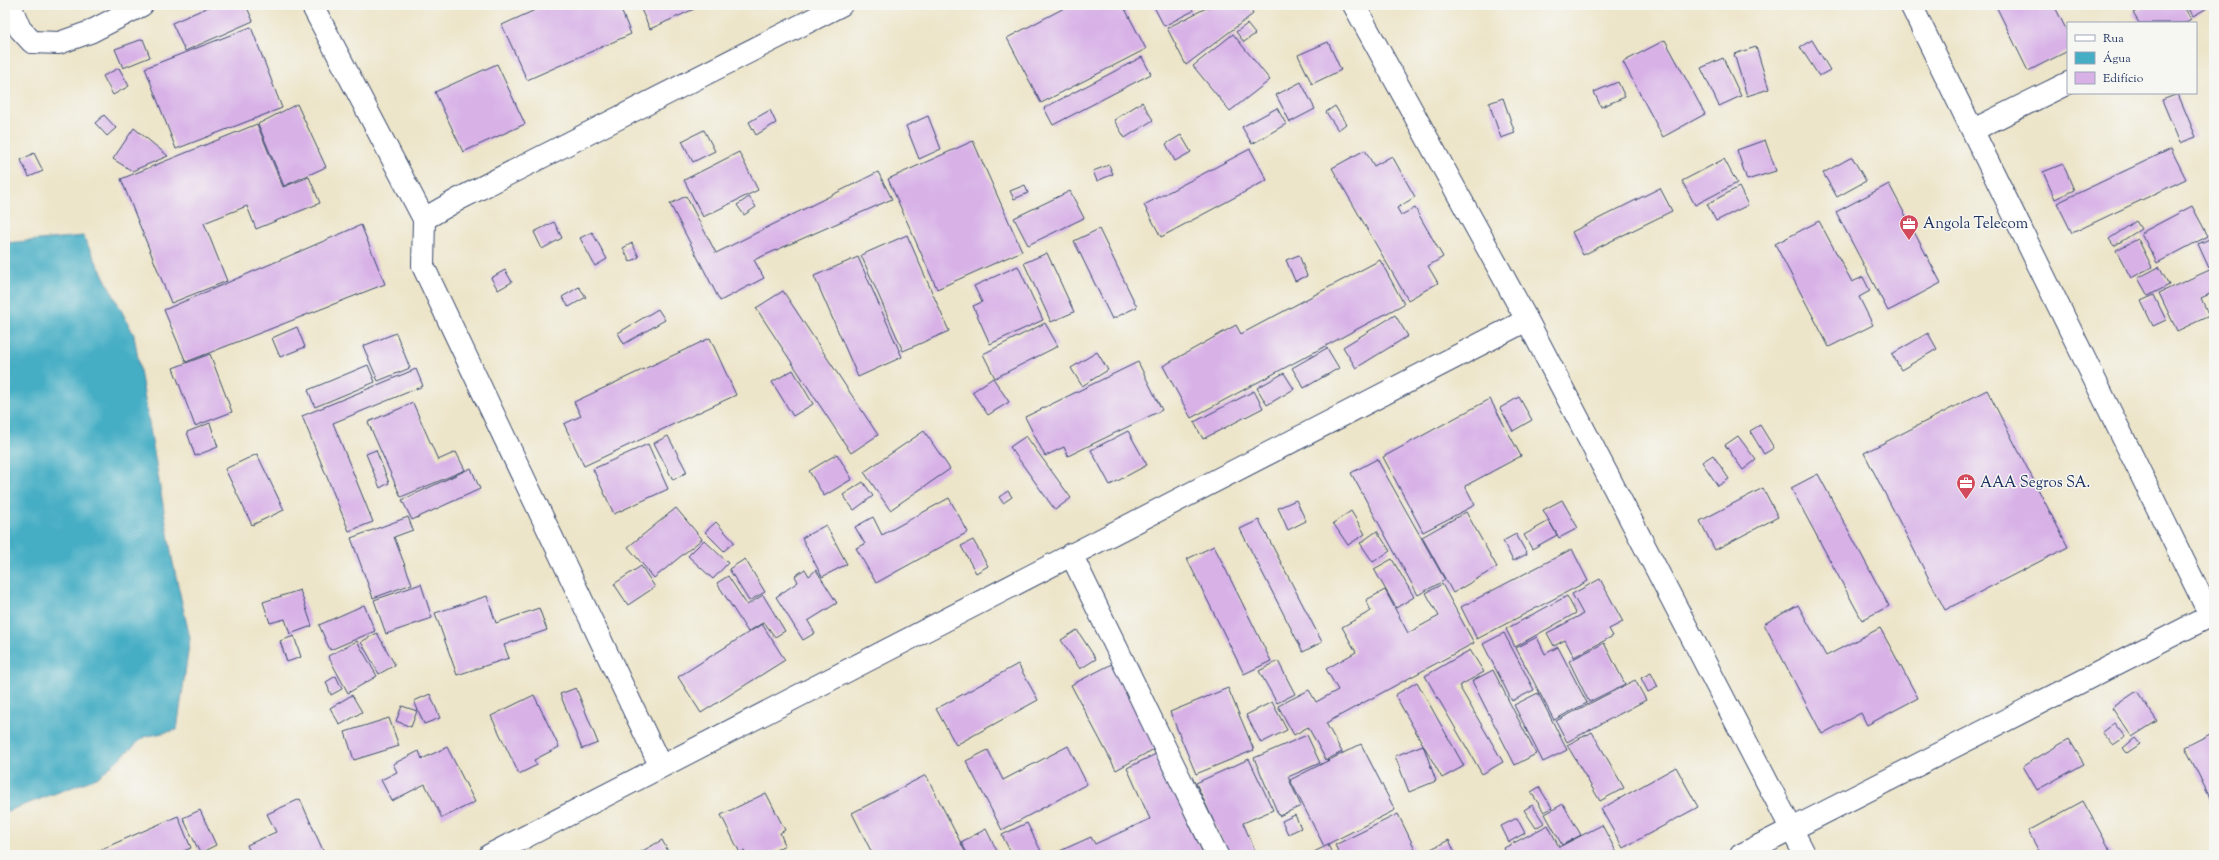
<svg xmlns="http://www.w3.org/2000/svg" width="2219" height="860" font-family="'Sorts Mill Goudy',serif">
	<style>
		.water { fill: #45adc4; stroke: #306e91 }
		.building { fill: #d8b2e7 }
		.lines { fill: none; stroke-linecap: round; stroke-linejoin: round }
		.minor-casing { stroke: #3a4a6e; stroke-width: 24 }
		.minor { stroke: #fff; stroke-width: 22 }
		.labels { text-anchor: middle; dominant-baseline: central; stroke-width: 3; stroke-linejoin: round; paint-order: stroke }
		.poi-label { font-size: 15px; fill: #1b2f5e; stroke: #f6f6f2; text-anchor: start }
	</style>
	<rect width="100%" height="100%" fill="#f6f6f2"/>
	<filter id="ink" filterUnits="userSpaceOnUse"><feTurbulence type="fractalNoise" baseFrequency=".025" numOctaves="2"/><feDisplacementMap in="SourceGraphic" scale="8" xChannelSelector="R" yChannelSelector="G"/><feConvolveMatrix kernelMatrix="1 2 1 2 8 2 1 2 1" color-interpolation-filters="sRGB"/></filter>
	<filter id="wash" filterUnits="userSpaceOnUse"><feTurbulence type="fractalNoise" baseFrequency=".012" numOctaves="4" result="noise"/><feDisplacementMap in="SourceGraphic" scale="16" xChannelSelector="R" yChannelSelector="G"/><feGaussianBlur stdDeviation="0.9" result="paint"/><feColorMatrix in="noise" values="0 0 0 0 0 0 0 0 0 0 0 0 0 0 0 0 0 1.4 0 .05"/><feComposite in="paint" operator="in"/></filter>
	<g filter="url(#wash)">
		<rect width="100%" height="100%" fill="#ede5c9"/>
		<path class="water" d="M83,236L134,335L173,563L190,638L177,730L144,737L97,778L5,812V243Z"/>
		<g id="blocks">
			<path class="building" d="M213,5H246L253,21L185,51L172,23Z
				M546,5H619L631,34L527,80L502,25Z
				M639,5H703L650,29Z
				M1070,5H1123L1146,49L1041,103L1007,38Z
				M1153,5H1190L1193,11L1164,26Z
				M1212,5H1248L1253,14L1186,65L1167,28Z
				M2004,5H2054L2068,33V51L2028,71L1997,8Z
				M2147,5H2183L2191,19L2184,23H2139L2133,13Z
				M2187,5H2213L2193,16Z
				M1247,24L1255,34L1244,42L1236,32Z
				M251,27L282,108L176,149L145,68Z
				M1233,34L1270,80L1230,111L1193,66Z
				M143,39L150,57L123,68L115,49Z
				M1665,40L1705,114L1663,137L1623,62Z
				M1812,40L1830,70L1819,76L1800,47Z
				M1328,42L1341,70L1312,84L1298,55Z
				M1756,47L1769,89L1747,96L1734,54Z
				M1142,57L1151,74L1053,125L1044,108Z
				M1723,58L1741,96L1719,106L1701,68Z
				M497,64L525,124L463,152L435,92Z
				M119,68L129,86L113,95L103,76Z
				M1301,82L1315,109L1290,122L1276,95Z
				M1618,82L1625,97L1601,107L1594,92Z
				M2178,94L2196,137L2180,143L2162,100Z
				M1503,98L1515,133L1501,138L1489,103Z
				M1142,102L1153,120L1125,138L1114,120Z
				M297,104L326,167L284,186L258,124Z
				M1335,106L1346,124L1338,130L1326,112Z
				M1277,108L1286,124L1252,144L1242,127Z
				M770,110L776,123L756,135L749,122Z
				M104,115L116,128L107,136L95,123Z
				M928,116L941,149L919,159L906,126Z
				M257,124L283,187L309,177L320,203L256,229L247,206L204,223L227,281L171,303L121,179Z
				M134,128L168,156L132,171L113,159Z
				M704,130L715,151L693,162L682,141Z
				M1181,135L1191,152L1175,161L1166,144Z
				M1765,140L1776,171L1747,180L1737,150Z
				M973,141L1022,251L937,289L888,179Z
				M1250,149L1267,180L1161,237L1144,205Z
				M2171,149L2186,179L2072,233L2057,203Z
				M1365,150L1374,166L1392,156L1415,197L1397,208L1401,215L1415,208L1443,257L1428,266L1438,283L1408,300L1332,168Z
				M739,152L758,190L703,217L684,180Z
				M34,153L43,171L29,177L21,160Z
				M1852,157L1866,181L1837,197L1823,173Z
				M1724,159L1737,183L1695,205L1682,181Z
				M2063,164L2074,190L2055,199L2043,172Z
				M1109,165L1113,174L1097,181L1093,171Z
				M878,172L892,199L754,260L764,278L720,301L670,204L686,196L716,253Z
				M1889,184L1941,283L1888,311L1836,212Z
				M1025,185L1028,193L1014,199L1010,191Z
				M1739,187L1748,205L1716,221L1707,204Z
				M1660,188L1672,211L1583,255L1572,232Z
				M1070,191L1084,218L1028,245L1014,218Z
				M749,197L756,207L744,215L737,205Z
				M2192,206L2208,236L2157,263L2141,233Z
				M1819,221L1852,282L1863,277L1870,291L1859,297L1873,325L1829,347L1775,244Z
				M2136,221L2141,229L2114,246L2109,239Z
				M554,222L562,238L542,249L534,232Z
				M361,225L385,284L186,362L164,310Z
				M1099,229L1137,307L1112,319L1074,241Z
				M592,232L607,259L595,266L580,238Z
				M907,235L949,331L903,351L861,255Z
				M2214,237V265L2209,268L2198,244Z
				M2138,239L2152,267L2131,278L2116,250Z
				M632,243L639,257L630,262L623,248Z
				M1047,253L1074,312L1051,322L1024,263Z
				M1299,255L1307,276L1295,281L1286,260Z
				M858,257L902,357L858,377L814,276Z
				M1380,260L1404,304L1191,418L1163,366L1236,325L1241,334Z
				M1018,266L1043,320L990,344L973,306L982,302L974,286Z
				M2159,267L2169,285L2148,296L2138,278Z
				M2214,268V292L2201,298L2209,316L2177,331L2159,293Z
				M505,270L512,282L498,290L491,278Z
				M579,287L586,297L569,307L562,297Z
				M783,291L878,435L851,453L756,308Z
				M2154,295L2166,320L2153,326L2141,301Z
				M658,309L665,320L624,344L618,333Z
				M1395,315L1408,336L1356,368L1343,347Z
				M1045,323L1058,346L995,378L983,354Z
				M297,327L305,347L280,357L272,338Z
				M396,333L410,368L378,381L363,346Z
				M1928,333L1937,349L1901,370L1892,354Z
				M710,338L736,395L584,466L564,424L581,416L574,402Z
				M1327,348L1339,368L1304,388L1292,368Z
				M1097,352L1108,370L1082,386L1071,368Z
				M210,354L232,412L195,426L173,368Z
				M1138,362L1162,410L1068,456L1064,447L1045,456L1025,417Z
				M368,365L375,382L315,407L308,390Z
				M416,369L423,386L333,423L373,522L349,531L302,416Z
				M793,370L813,404L793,416L772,382Z
				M1284,373L1294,389L1267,405L1257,388Z
				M993,378L1009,402L988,415L972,392Z
				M1987,390L2068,547L1945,610L1864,453Z
				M1254,391L1263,408L1203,439L1194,422Z
				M1519,397L1532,420L1513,431L1500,408Z
				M1490,399L1521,456L1465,486L1475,505L1423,532L1383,457Z
				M413,403L438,460L456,452L465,470L401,497L368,422Z
				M210,423L218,447L195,456L187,432Z
				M1760,425L1774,448L1764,454L1750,431Z
				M924,431L950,469L890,510L864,472Z
				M1128,431L1147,465L1110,485L1091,450Z
				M668,436L687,472L673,480L654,443Z
				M1026,436L1071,498L1055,510L1010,447Z
				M1738,436L1756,460L1743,470L1725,445Z
				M648,444L668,489L614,514L593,469Z
				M376,450L389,483L380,488L366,454Z
				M257,454L284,510L252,525L225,469Z
				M837,454L852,479L824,496L809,471Z
				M1713,455L1729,479L1718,486L1702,462Z
				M1377,459L1445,580L1418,595L1351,473Z
				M471,468L480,489L412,520L402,500Z
				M1818,474L1889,606L1862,620L1791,488Z
				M863,482L873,496L854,510L843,495Z
				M1763,488L1778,517L1715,550L1700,521Z
				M1008,491L1012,497L1003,503L999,497Z
				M949,498L968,532L876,583L856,548L865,544L855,527L873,517L882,535Z
				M1296,500L1306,521L1288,530L1278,508Z
				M1562,500L1578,528L1559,538L1543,510Z
				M676,508L702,539L654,578L628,547Z
				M1351,511L1365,534L1348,545L1333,523Z
				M1466,512L1497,567L1453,593L1422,537Z
				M408,517L413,530L394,537L412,584L373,598L351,538Z
				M1259,520L1322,642L1303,652L1240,529Z
				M1549,521L1557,535L1532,549L1524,535Z
				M716,522L734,542L724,551L705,532Z
				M826,525L847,564L822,577L802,538Z
				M1377,531L1390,551L1373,562L1360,543Z
				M1516,534L1527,554L1513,561L1503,541Z
				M704,540L728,563L713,579L688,556Z
				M973,540L988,566L976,573L961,546Z
				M1214,546L1271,661L1244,674L1187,559Z
				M1572,549L1588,581L1477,639L1461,607Z
				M745,559L765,592L749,601L729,569Z
				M1392,559L1414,597L1396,608L1374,569Z
				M641,566L655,587L628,605L614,584Z
				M805,569L809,576L816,570L837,603L808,621L815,633L803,640L776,597L798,582L795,576Z
				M728,576L747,605L763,595L785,631L775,637L764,622L748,632L717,583Z
				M1600,579L1623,622L1609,629L1613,636L1574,657L1565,640L1554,646L1547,633L1583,614L1572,594Z
				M421,584L432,618L386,634L374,600Z
				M1442,584L1474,643L1326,723L1342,752L1326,760L1308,727L1294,735L1278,706L1309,690L1316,702L1338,690L1326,669L1356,652L1342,627L1371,611L1366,600L1385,590L1408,633L1439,616L1426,593Z
				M300,590L312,626L290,634L285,619L270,623L263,602Z
				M487,596L496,623L539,608L547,630L504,645L509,658L457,675L435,613Z
				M1567,596L1576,613L1515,647L1506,629Z
				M364,605L375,631L330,650L319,625Z
				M1798,605L1826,656L1880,628L1918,698L1867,725L1861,713L1822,734L1764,624Z
				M762,624L785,660L701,713L678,677Z
				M1077,630L1096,659L1080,669L1061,640Z
				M377,633L395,665L379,674L361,642Z
				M1504,633L1534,690L1512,701L1483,644Z
				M294,636L301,657L287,662L280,641Z
				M1537,637L1545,654L1558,647L1587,703L1554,720L1516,648Z
				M357,641L377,676L348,693L328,656Z
				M1604,643L1625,684L1589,702L1569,661Z
				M1470,650L1484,672L1459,686L1503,762L1482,774L1425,676Z
				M1278,661L1295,694L1277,703L1259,671Z
				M1018,664L1038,700L956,745L936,709Z
				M1112,664L1156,748L1116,770L1071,685Z
				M1493,670L1536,754L1515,765L1472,681Z
				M1651,673L1658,687L1648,692L1641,678Z
				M336,676L342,689L331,695L326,682Z
				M1635,680L1646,700L1567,742L1556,721Z
				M1417,682L1464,766L1442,778L1395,695Z
				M576,688L598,743L582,749L560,694Z
				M1228,688L1254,750L1196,774L1170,712Z
				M2137,691L2157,721L2132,737L2112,708Z
				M1538,693L1567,750L1543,762L1514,705Z
				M430,694L440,718L424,724L414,701Z
				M352,695L362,712L340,725L330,708Z
				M534,695L559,747L534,760L537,765L519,774L491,716Z
				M1272,702L1287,730L1261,743L1246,715Z
				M402,706L417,711L411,727L396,721Z
				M389,718L399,746L354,760L345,732Z
				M2114,723L2125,737L2113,745L2102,732Z
				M1592,732L1624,788L1600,801L1567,745Z
				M2214,732V806L2185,747Z
				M1307,735L1320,763L1288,777L1301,806L1279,816L1254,758Z
				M2135,738L2140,744L2127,753L2123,748Z
				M2069,739L2084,764L2037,790L2023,766Z
				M1361,744L1395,810L1324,846L1290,780Z
				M1423,745L1436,781L1409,792L1395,756Z
				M1068,746L1087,784L1002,830L966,761L988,750L1003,780Z
				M447,747L475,802L442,818L425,784L392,801L381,780L397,772L393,764L419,751L422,759Z
				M1156,754L1204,855H1051L1091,837L1095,844L1150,819L1127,768Z
				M1249,759L1273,810L1243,823L1257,855H1229L1196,783Z
				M1676,767L1698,807L1623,848L1601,809Z
				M926,775L967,855H873L852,813Z
				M1539,787L1552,808L1544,812L1531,792Z
				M766,793L785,830L780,833L785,845L767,855H746L744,851L740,853L721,815Z
				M300,799L325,855H251L247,845L276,832L267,814Z
				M2083,801L2113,855H2041L2028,831Z
				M1563,804L1581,835L1562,845L1545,814Z
				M1532,805L1544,823L1536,828L1524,810Z
				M200,810L216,845L200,853L183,818Z
				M1398,814L1418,855H1340L1335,845Z
				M1295,815L1301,828L1288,834L1282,821Z
				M178,816L191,848L174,855H88Z
				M1517,818L1525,833L1509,842L1501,826Z
				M1027,823L1043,855H1012L1002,835Z
				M1548,825L1559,847L1602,825L1617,853L1507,855L1504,848Z
				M986,829L999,855H968L961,842Z
				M662,840L670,855H635L646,849Z
				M1449,840L1456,855H1419Z
				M1328,845L1333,855H1308Z"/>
		</g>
	</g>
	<g filter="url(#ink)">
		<use href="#blocks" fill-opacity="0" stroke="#3a4a6e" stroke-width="1"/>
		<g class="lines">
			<defs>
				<path id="minor" d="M10,5L20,29L32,42L59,43L90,32L142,5
					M312,5L424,219L423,266L660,765
					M1354,5L1527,320L1805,855
					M1911,5L2210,615
					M1973,130L2068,83
					M424,219L459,199L841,5
					M1071,554L1217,855
					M490,855L1527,320
					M1741,855L2214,614"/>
			</defs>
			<use href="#minor" class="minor-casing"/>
			<use href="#minor" class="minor"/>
		</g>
	</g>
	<defs>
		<symbol id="office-pin" viewBox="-11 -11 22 30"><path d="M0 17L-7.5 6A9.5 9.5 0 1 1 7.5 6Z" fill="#d1495b" stroke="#f6f6f2"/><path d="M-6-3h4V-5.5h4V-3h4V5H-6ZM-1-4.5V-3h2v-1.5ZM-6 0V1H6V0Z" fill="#fff"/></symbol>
	</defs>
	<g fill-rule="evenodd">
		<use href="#office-pin" x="1898" y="213" width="22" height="30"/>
		<use href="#office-pin" x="1955" y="472" width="22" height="30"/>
	</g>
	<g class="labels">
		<g class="poi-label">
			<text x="1923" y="224">Angola Telecom</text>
			<text x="1980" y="483">AAA Segros SA.</text>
		</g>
	</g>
	<rect width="2219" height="860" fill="none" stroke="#f6f6f2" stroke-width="20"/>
	<rect x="2067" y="22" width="130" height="72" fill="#f6f6f2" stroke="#9ea6b7"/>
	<rect x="2075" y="35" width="20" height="6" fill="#ffffff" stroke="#9ea6b7"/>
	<text x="2103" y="42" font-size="12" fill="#1b2f5e">Rua</text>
	<rect x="2075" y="52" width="20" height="12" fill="#45adc4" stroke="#9ea6b7"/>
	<text x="2103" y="62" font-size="12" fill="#1b2f5e">Água</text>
	<rect x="2075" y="72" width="20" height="12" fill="#d8b2e7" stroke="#9ea6b7"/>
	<text x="2103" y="82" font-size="12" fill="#1b2f5e">Edifício</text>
</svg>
